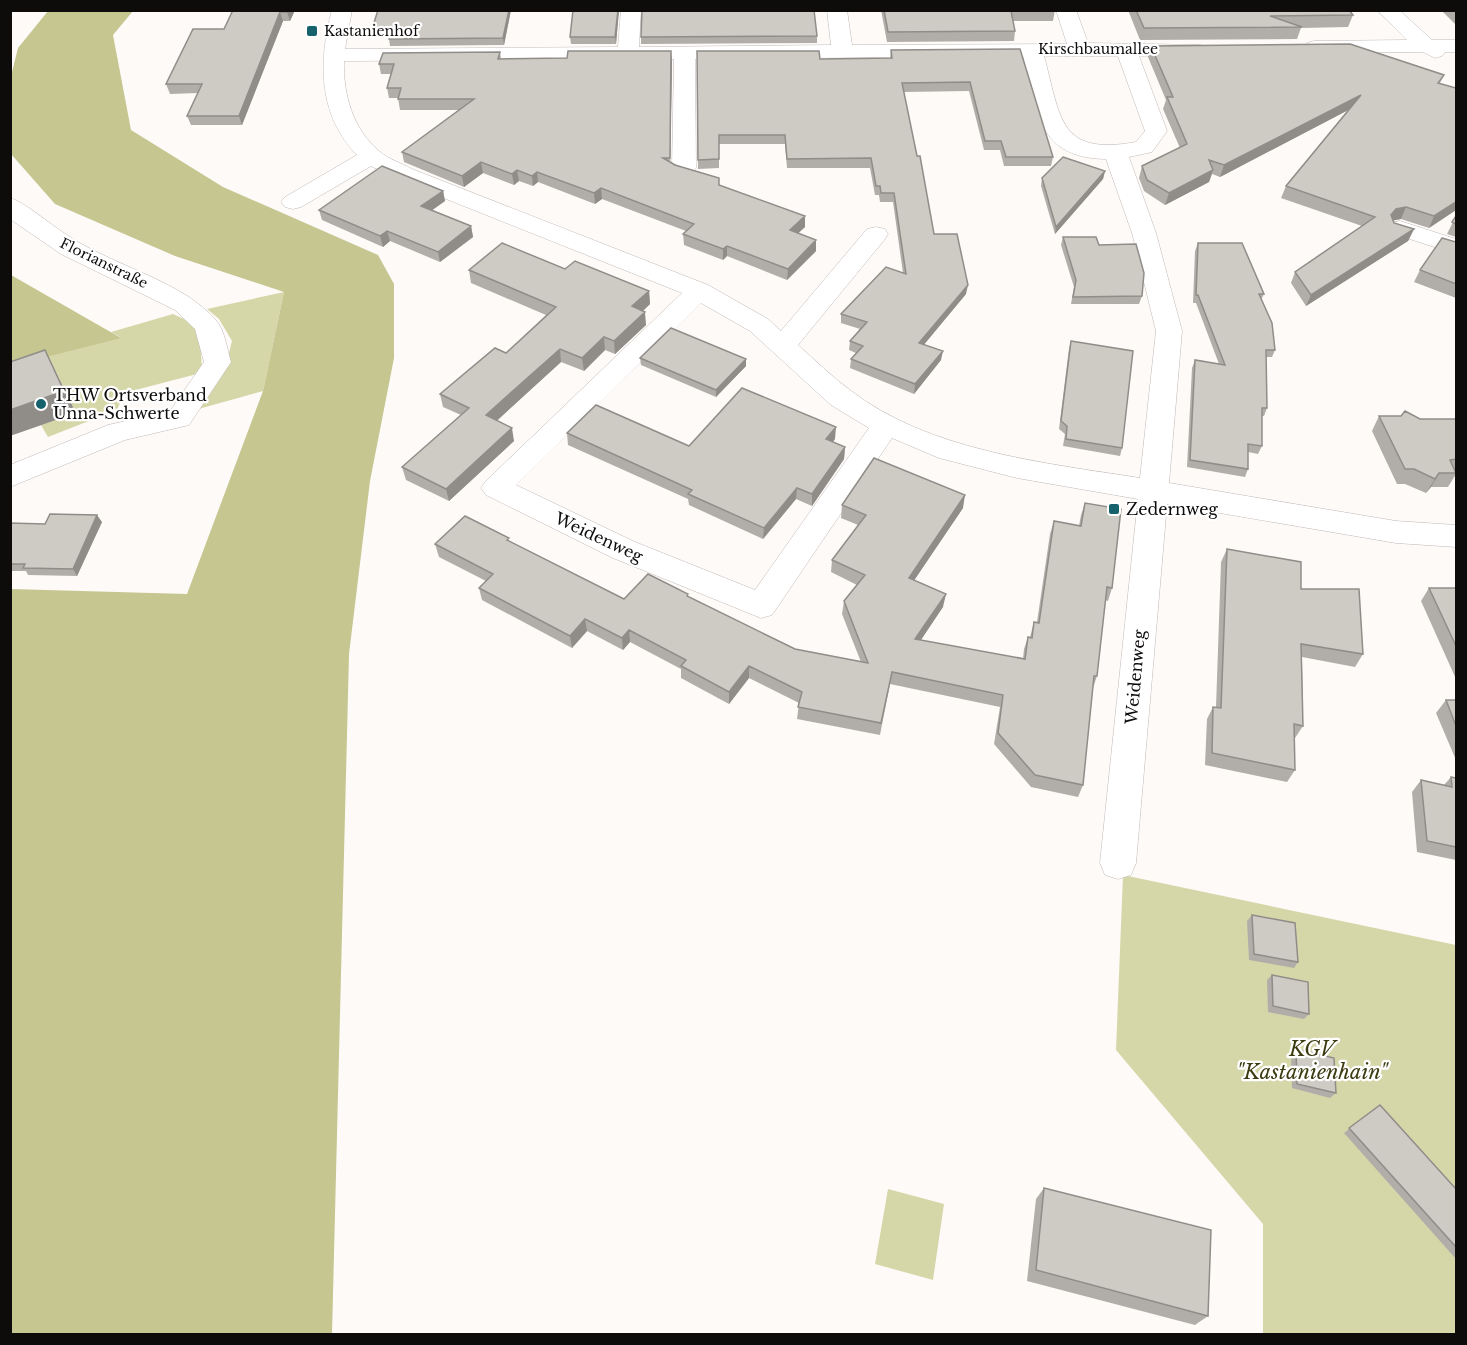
<svg xmlns="http://www.w3.org/2000/svg" width="1467" height="1345" font-family="'Libre Baskerville',serif">
	<style>
		.green { fill: #d6d7a9 }
		.forest { fill: #c5c690 }
		.lines { fill: none; stroke-linecap: round; stroke-linejoin: round }
		.minor-casing { stroke: #c0b9b7; stroke-width: 1 }
		.minor { fill: #fff; fill-rule: evenodd }
		.wall { fill: #b1aea9 }
		.shaded-wall { fill: #908d89 }
		.building { fill: #cecac4; stroke: #908d89; stroke-width: 1.5 }
		.poi-dot { fill: #15626d; stroke: #fff; stroke-width: 2 }
		.labels { text-anchor: middle; dominant-baseline: central; stroke-width: 4.5; stroke-linejoin: round; paint-order: stroke }
		.far-poi-label { font-size: 14px; fill: #0e0c0b; stroke: #fff; text-anchor: start }
		.far-street-label { font-size: 14px; fill: #0e0c0b; stroke: #fff }
		.poi-label { font-size: 16px; fill: #0e0c0b; stroke: #fff; text-anchor: start }
		.street-label { font-size: 16px; fill: #0e0c0b; stroke: #fff }
		.near-park-label { font-size: 20px; font-style: italic; fill: #3c3b11; stroke: #fff }
	</style>
	<rect width="100%" height="100%" fill="#fefaf8"/>
	<path class="green" d="M284,292L263,391L195,410L225,369L232,341L219,319L207,309Z
		M173,314L199,326L202,368L197,374L124,393L117,410L48,437L41,425L76,413L56,372L11,386V366L120,337L111,332Z
		M1123,875L1456,945V1334H1263V1224L1116,1050Z
		M888,1189L944,1204L933,1280L875,1264Z"/>
	<path class="forest" d="M48,11H133L113,35L131,130L223,187L378,255L394,284V358L370,481L349,654L332,1334H11V589L187,594L263,391L284,292L175,256L55,204L11,154V76L18,48Z
		M11,275L121,338L11,366Z"/>
	<g class="lines">
		<defs>
			<path id="minor" d="M332,10H352L345,49L618,47L621,10H641L639,47L831,45L827,10H847L852,45L1067,44L1056,10H1076L1088,43L1201,45L1204,49L1201,53L1194,55L1139,56L1167,131L1152,152L1129,157L1156,233L1182,331L1169,483L1396,521L1456,525V547L1396,543L1167,504L1136,863L1131,875L1118,879L1105,875L1100,863L1138,499L1017,478L939,458L892,438L772,615L761,618L613,558L486,495L481,488L486,481L682,293L396,179L371,166L301,207L293,209L285,207L281,202L285,197L357,155C318,115 318,61 332,10ZM1023,56C1037,111 1037,158 1106,159L1132,233L1156,331L1140,478C1045,463 928,451 850,390C832,377 815,360 798,345L885,239L888,234L885,229L876,227L867,229L781,331L768,319L708,285L412,169C401,163 388,159 379,151C353,129 343,95 344,61L674,59L672,168L676,173L684,175L692,173L696,168L695,59ZM1044,56H1118L1145,131L1136,142C1058,156 1061,118 1044,56ZM701,303L750,331L831,405L869,428L755,590L635,542L516,485Z
				M1377,10H1399L1432,40H1456V52H1445L1442,56L1435,58L1423,52L1314,53L1307,51L1304,47L1307,43L1314,41L1407,40Z
				M10,198C23,201 51,225 64,233C109,265 179,279 215,319C225,330 227,349 231,362L189,425L125,440L10,487V465L108,425L170,411L204,362L195,329L175,310L61,254L10,219Z
				M1400,221L1456,239V254L1391,233L1388,228L1391,223Z"/>
		</defs>
		<use href="#minor" class="minor-casing"/>
		<use href="#minor" class="minor"/>
	</g>
	<path class="wall" d="M233,10H295L290,21H283L242,125H191L187,116L198,93L170,94L166,84L224,29Z
		M511,10L504,45L390,46L389,39L390,36H373L372,29Z
		M619,10L616,44H571L570,37Z
		M881,10H1055L1053,21H1013L1015,31L1014,41L887,42Z
		M1128,10H1349L1353,15L1348,27L1301,28L1297,39L1140,40Z
		M1441,10H1456V25Z
		M817,36V43L641,44V37Z
		M1151,46L1444,75L1440,83L1456,210L1429,228L1401,219L1393,220L1394,223L1414,229L1408,241L1306,306L1291,283L1295,272L1362,226L1281,198L1286,186L1348,110L1220,177L1212,174L1209,182L1165,205L1144,191L1139,178L1142,166L1180,148L1163,109L1166,100L1148,57Z
		M1020,49L1053,157L1051,166H1004L1000,150H984L969,91L904,92L917,156L934,234L966,294L924,344L941,360L914,394L850,368L851,359L856,353L849,350L850,341L860,329L841,323V314L903,273L893,202H880L879,195H875L870,168H787L785,144H719V168L698,169L697,51L820,59L890,58L891,50Z
		M500,52L501,59L672,61L670,162L719,185L805,216V227L798,233L816,251L787,280L727,256L723,260L684,245L683,234L686,231L602,199L595,204L538,182L533,186L519,181L514,185L483,173L464,187L404,162L402,152L459,110H400L398,98H389L387,88L391,74H381L379,64Z
		M1105,171L1103,179L1055,234L1041,186L1042,178Z
		M443,191L445,201L432,210L471,226L473,237L440,262L390,241L383,247L322,220L319,210Z
		M1456,216V237L1447,234Z
		M1063,237L1099,245L1142,296L1139,304H1071L1074,287L1061,245Z
		M1456,242V298L1414,282L1420,270Z
		M1198,243L1264,294L1261,300L1275,350L1272,357H1266L1267,408L1264,416H1262V446L1258,454L1248,452V469L1245,477L1187,467L1192,368L1195,360L1219,364L1196,303H1193L1195,251Z
		M565,269L649,291L650,304L643,311L646,325L615,354L605,350L584,371L561,362L497,420L514,441L449,501L406,480L402,467L461,415L443,407L440,394L506,353L546,315L471,283L469,270Z
		M1071,341L1122,448L1120,456L1063,446L1065,434L1059,429L1069,348Z
		M640,358L746,366L716,397L641,365Z
		M1379,416L1420,419H1456V474L1448,487H1431L1426,493L1405,484H1397L1372,431Z
		M567,433L689,446L835,439L833,442L845,447L844,459L812,506L796,499L763,539L689,505L688,499L568,445Z
		M1085,503L1112,588L1108,601L1105,600L1097,676L1093,688L1083,785L1078,797L1031,787L994,744L1000,707L890,684L880,735L797,719L799,703L749,678L729,704L681,678V669L630,642L623,650L587,631L572,648L482,600L479,588L486,581L439,557L435,544L509,541L624,599L689,597L795,649L861,662L842,614L844,601L857,585L831,572L832,560L858,525L841,518L842,505L963,508L914,580L943,607L920,640L1023,659L1024,649L1028,637H1030L1034,622H1037L1050,534L1054,521L1079,526L1081,515Z
		M102,522L77,576L28,575L26,571H10V523L45,524Z
		M1227,549L1301,589L1363,654L1355,667L1302,657L1303,726L1295,738L1294,737L1295,770L1287,782L1205,765L1207,719L1213,707H1216L1221,562Z
		M1429,588H1456V679L1421,601Z
		M1446,700H1456V760L1436,713Z
		M1451,777L1456,778V860L1417,852L1412,792L1421,780L1444,785Z
		M1252,915L1298,962L1294,968L1249,960L1247,921Z
		M1272,975L1309,1014L1304,1019L1268,1012L1267,980Z
		M1296,1049L1336,1093L1330,1098L1292,1088L1291,1054Z
		M1380,1105L1456,1189V1259L1344,1133Z
		M1044,1188L1208,1316L1195,1325L1027,1281L1036,1199Z"/>
	<path class="shaded-wall" d="M288,10H295L290,21L287,12Z
		M509,10H511L504,45L503,38Z
		M618,10H619L616,44L615,37Z
		M280,12L283,21L242,125L239,116Z
		M671,51L672,61L670,169V158Z
		M1361,95L1356,106L1220,177L1224,165Z
		M481,162L483,173L464,187L462,176Z
		M517,170L519,181L514,185L512,174Z
		M1213,170L1209,182L1165,205L1169,193Z
		M1105,171L1103,179L1055,234L1056,227Z
		M537,172L538,182L533,186L532,176Z
		M601,188L602,199L595,204L594,193Z
		M443,191L445,201L424,216L421,206Z
		M1456,202V210L1429,228L1434,216Z
		M1406,207L1401,219L1391,221V215L1396,209Z
		M805,216V227L790,241V230Z
		M471,226L473,237L440,262L438,252Z
		M1414,229L1408,241L1306,306L1311,295Z
		M387,231L390,241L383,247L380,236Z
		M816,240V251L787,280L788,269Z
		M727,246V256L723,260V249Z
		M968,285L966,294L918,352L919,343Z
		M649,291L650,304L633,320L632,306Z
		M645,312L646,325L615,354L614,341Z
		M604,337L605,350L584,371L582,358Z
		M560,349L561,362L489,428L486,415Z
		M45,350L76,413L10,436V410Z
		M943,351L941,360L914,394L915,384Z
		M746,359V366L716,397V390Z
		M836,427L835,439L825,451L826,439Z
		M512,428L514,441L449,501L446,489Z
		M845,447L844,459L812,506V494Z
		M1439,473L1431,487L1426,493L1435,479Z
		M797,488L796,499L763,539L764,528Z
		M965,495L963,508L907,591L909,578Z
		M97,515L102,522L77,576L73,569Z
		M946,594L943,607L913,652L915,639Z
		M585,619L587,631L572,648L570,636Z
		M629,630L630,642L623,650L622,638Z
		M749,666V678L729,704V692Z"/>
	<path class="building" d="M233,10H288L287,12H280L239,116H187L202,84H166L193,29H224Z
		M378,10H509L503,38L389,39L392,29H372Z
		M573,10H618L615,37H570Z
		M642,10H814L817,36L641,37Z
		M884,10H1055V11H1011L1015,31L888,32Z
		M1136,10H1349L1353,15L1270,16L1302,27L1144,28Z
		M1350,44L1444,75L1438,83L1456,88V202L1434,216L1406,207L1396,209L1391,215L1394,223L1414,229L1311,295L1295,272L1375,217L1286,186L1361,95L1224,165L1209,160L1213,170L1169,193L1147,180L1142,166L1187,144L1167,97H1173L1151,46Z
		M1020,49L1053,157H1006L1001,141H985L970,82L902,83L917,156H920L934,234H957L968,285L919,343L943,351L915,384L851,359L863,346L850,341L867,322L841,314L886,267L906,274L894,193H881L880,186H876L871,158L787,159L785,135H719V159L698,160L697,51H819L820,59L892,58L891,50Z
		M568,51H671L670,158H663L675,165L719,178V185L805,216L790,230L816,240L788,269L727,246L723,249L683,234L694,224L601,188L594,193L537,172L532,176L517,170L512,174L481,162L462,176L402,152L474,99H398L401,88H387L394,64H379L383,53L500,52L498,59L567,58Z
		M1063,157L1105,171L1056,227L1042,178Z
		M382,166L443,191L421,206L471,226L438,252L387,231L380,236L319,210Z
		M1456,216V224L1452,222Z
		M1063,237H1096L1099,245L1136,244L1144,273L1142,296L1073,297L1076,280Z
		M1442,238L1456,242V284L1420,270Z
		M502,243L565,269L575,261L649,291L632,306L645,312L614,341L604,337L582,358L560,349L486,415L512,428L446,489L402,467L469,408L440,394L495,348L506,353L556,307L469,270Z
		M1198,243H1242L1264,294H1259L1272,323L1275,350H1266L1267,408H1262V446L1248,444V469L1190,460L1195,360L1225,365L1198,295H1196Z
		M671,328L746,359L716,390L640,358Z
		M1071,341L1133,351L1122,448L1066,439L1067,426L1061,421Z
		M45,350L64,391L10,410V362Z
		M742,388L836,427L826,439L845,447L812,494L797,488L764,528L688,494L692,490L567,433L596,405L689,446Z
		M1405,411L1420,419H1456V459L1450,460L1456,473H1439L1435,479L1414,469H1405L1379,416H1401Z
		M874,458L965,495L909,578L946,594L915,639L1025,659L1028,637L1032,638L1034,622L1039,623L1054,521L1081,526L1085,503L1121,509L1112,588L1107,587L1097,676H1094L1083,785L1035,775L998,733L1003,695L892,672L881,723L798,707L802,692L749,666L729,692L681,666L686,660L629,630L622,638L585,619L570,636L479,588L493,574L435,544L465,516L509,538L507,540L624,599L648,574L688,594L687,596L795,649L868,663L844,601L865,575L832,560L866,515L842,505Z
		M50,514L97,515L73,569L23,568L25,564H10V523L45,524Z
		M1227,549L1301,562V589H1359L1363,654L1301,644L1303,726L1294,724L1295,770L1212,753L1213,707L1221,708Z
		M1429,588H1456V646Z
		M1446,700H1456V726Z
		M1451,777L1456,778V847L1427,841L1421,780L1452,787Z
		M1252,915L1295,923L1298,962L1254,954Z
		M1272,975L1308,982L1309,1014L1273,1006Z
		M1296,1049L1334,1058L1336,1093L1297,1084Z
		M1380,1105L1456,1189V1247L1349,1128Z
		M1044,1188L1211,1230L1208,1316L1036,1270Z"/>
	<g class="poi-dot">
		<rect x="306" y="25" width="12" height="12" rx="3"/>
		<circle cx="41" cy="404" r="6"/>
		<rect x="1108" y="503" width="12" height="12" rx="3"/>
	</g>
	<g class="labels">
		<g class="far-poi-label">
			<text x="324" y="31">Kastanienhof</text>
		</g>
		<g class="far-street-label">
			<text x="1098" y="49">Kirschbaumallee</text>
			<text transform="translate(104 263) rotate(26)">Florianstraße</text>
		</g>
		<g class="poi-label">
			<text x="53" y="395">THW Ortsverband<tspan x="53" dy="18">Unna-Schwerte</tspan></text>
			<text x="1126" y="509">Zedernweg</text>
		</g>
		<g class="street-label">
			<text transform="translate(599 537) rotate(25)">Weidenweg</text>
			<text transform="translate(1135 677) rotate(-85)">Weidenweg</text>
		</g>
		<g class="near-park-label">
			<text x="1312" y="1049">KGV<tspan x="1312" dy="23">"Kastanienhain"</tspan></text>
		</g>
	</g>
	<rect width="1467" height="1345" fill="none" stroke="#0e0c0b" stroke-width="24"/>
</svg>
